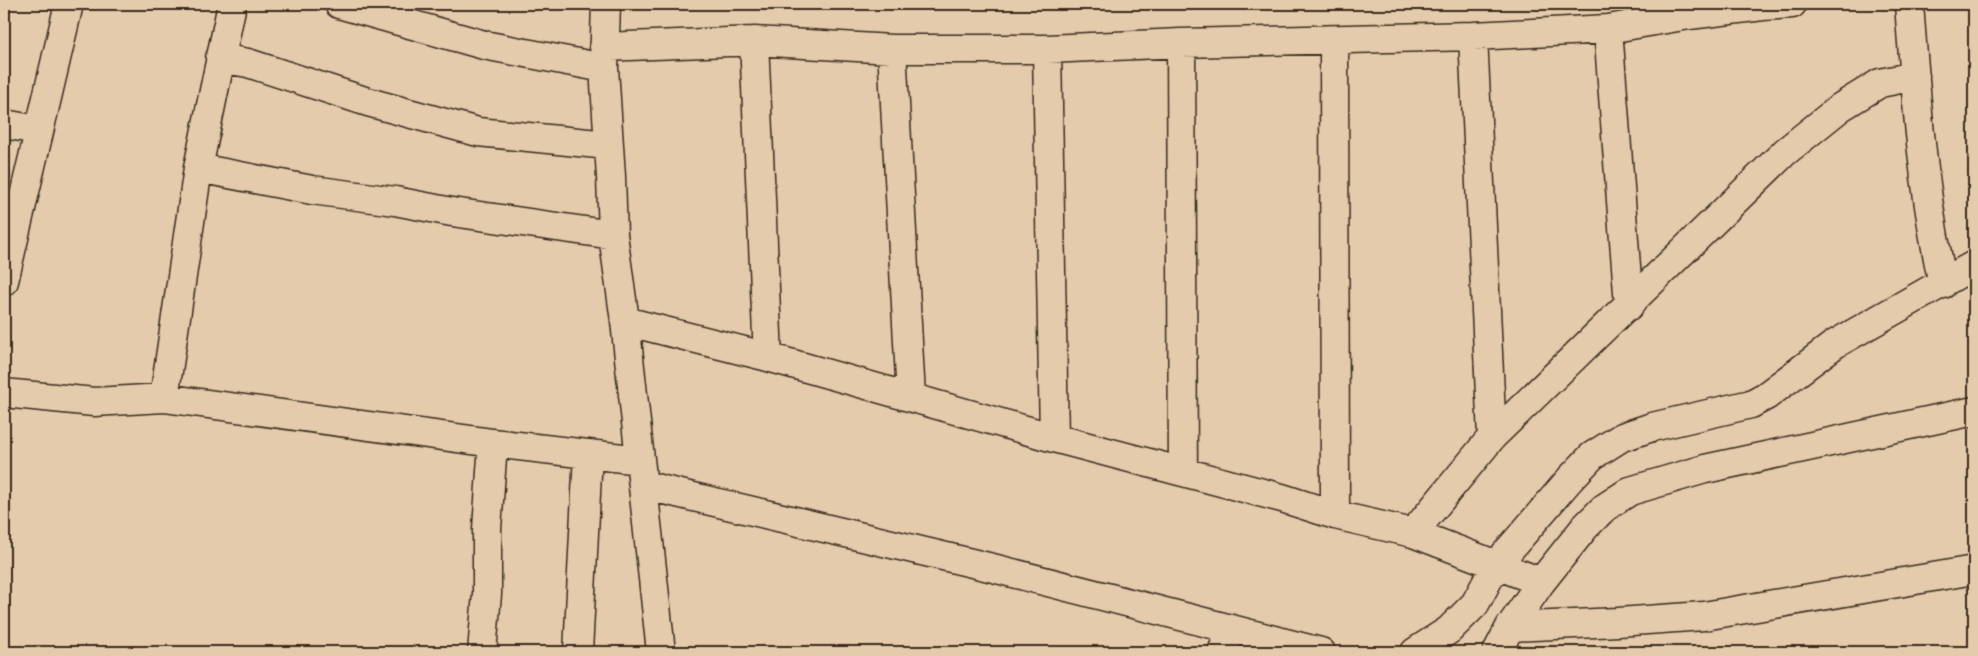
<svg xmlns="http://www.w3.org/2000/svg" width="1978" height="656" font-family="'Architects Daughter',sans-serif">
	<style>
		.lines { fill: none; stroke-linecap: round; stroke-linejoin: round }
		.minor-casing { stroke: #3b2a1e; stroke-width: 31 }
		.minor { stroke: #e3cbab; stroke-width: 28 }
	</style>
	<rect width="100%" height="100%" fill="#e3cbab"/>
	<filter id="ink" filterUnits="userSpaceOnUse"><feTurbulence type="fractalNoise" baseFrequency=".02" numOctaves="2"/><feDisplacementMap in="SourceGraphic" scale="10" xChannelSelector="R" yChannelSelector="G"/><feConvolveMatrix kernelMatrix="1 2 1 2 8 2 1 2 1" color-interpolation-filters="sRGB"/></filter>
	<g filter="url(#ink)">
		<g class="lines">
			<defs>
				<path id="minor" d="M232,4L198,168L312,190L395,201L452,212L613,235
					M339,4L484,45L604,68
					M606,4L604,68L611,177L613,235L625,321L661,652
					M1909,4C1916,98 1923,191 1943,284
					M1608,29L1629,306
					M1473,36L1492,437
					M1334,40L1335,515
					M754,41L768,357
					M1181,43L1183,471
					M604,47L754,41L892,49H1047L1181,43L1473,36L1608,29L1689,15L1763,6L1792,4
					M892,49L911,397
					M1047,49L1054,438
					M220,58L248,63L368,102L478,132L608,145
					M4,124L38,130
					M4,281L69,4
					M625,321L768,357L1054,438L1282,498L1335,515L1413,533L1541,582
					M4,393L94,402L164,398L493,443L640,460
					M164,398L198,168
					M643,485L993,568L1321,652
					M1413,533L1492,437L1785,152L1841,107L1880,83L1915,76
					M1510,627L1618,622L1704,616L1974,570
					M482,652L487,594V529L493,443
					M578,652L588,454
					M1222,652L1232,629
					M1415,652L1449,630L1475,604L1496,565L1570,479L1592,456L1622,437L1652,427L1751,404L1766,396L1835,344L1974,265
					M1497,652L1510,627L1541,582L1585,527L1604,508L1630,491L1705,469L1974,411"/>
			</defs>
			<use href="#minor" class="minor-casing"/>
			<use href="#minor" class="minor"/>
		</g>
	</g>
	<rect width="1978" height="656" fill="none" stroke="#e3cbab" stroke-width="20"/>
	<rect x="10" y="10" width="1958" height="636" fill="none" stroke="#3b2a1e" stroke-width="2" filter="url(#ink)"/>
</svg>
